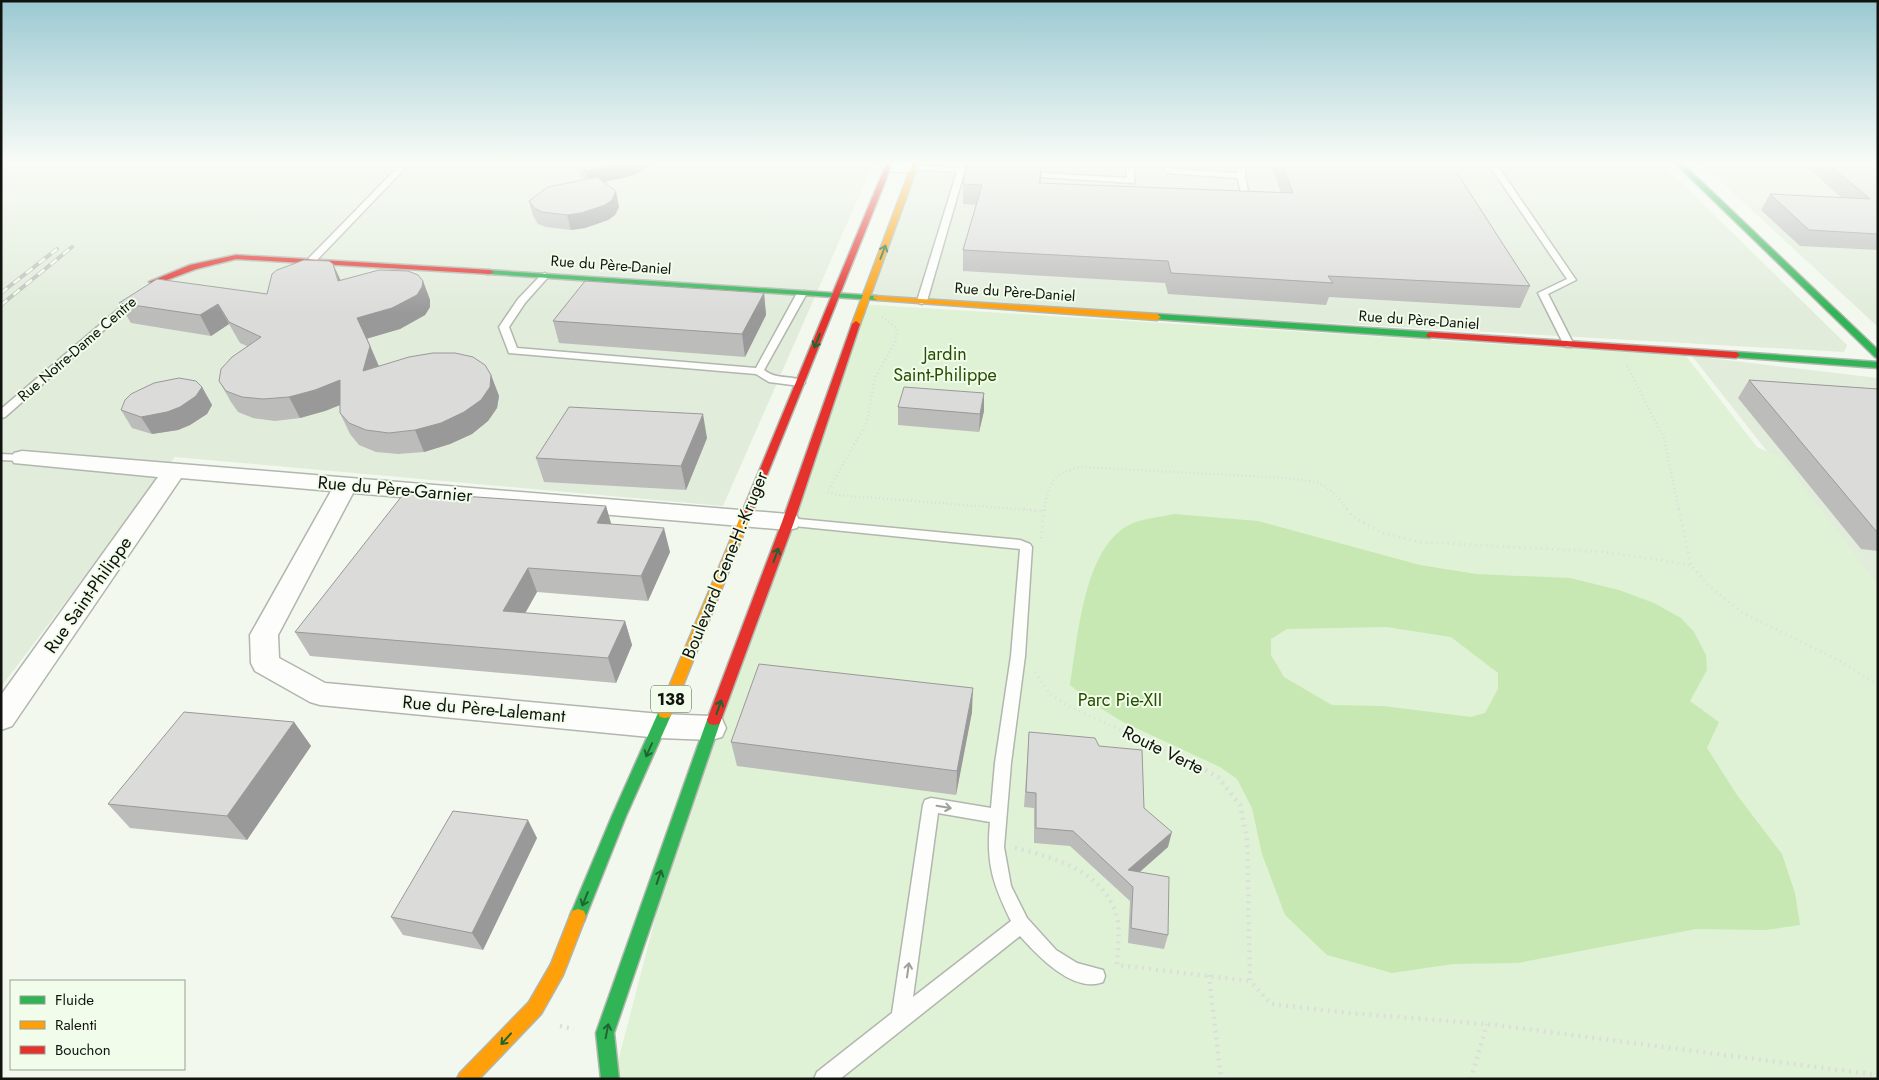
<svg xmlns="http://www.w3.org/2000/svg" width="1879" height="1080" font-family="Jost,sans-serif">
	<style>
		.built { fill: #e1ecdb }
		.green { fill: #e0f2d5 }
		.water { fill: #c7e8b2; fill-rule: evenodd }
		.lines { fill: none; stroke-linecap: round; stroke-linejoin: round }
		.lane-casing { stroke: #b1b6ae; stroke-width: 3 }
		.street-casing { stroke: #b1b6ae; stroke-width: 3 }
		.fast-casing { stroke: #b1b6ae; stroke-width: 3 }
		.slow-casing { stroke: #b1b6ae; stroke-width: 3 }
		.jam-casing { stroke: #b1b6ae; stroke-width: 3 }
		.path-far2 { stroke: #dcdedb; stroke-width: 2.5; stroke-dasharray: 1 3; stroke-linecap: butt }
		.path-far1 { stroke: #dcdedb; stroke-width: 3; stroke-dasharray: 1 4.5; stroke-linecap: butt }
		.path { stroke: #dcdedb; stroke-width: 4.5; stroke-dasharray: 2 5; stroke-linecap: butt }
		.lane { fill: #fdfefc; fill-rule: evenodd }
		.street { fill: #fdfefc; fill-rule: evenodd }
		.fast { fill: #30b455; fill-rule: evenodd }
		.slow { fill: #ff9f0a; fill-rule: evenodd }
		.jam { fill: #e5322d; fill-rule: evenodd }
		.rail-casing { stroke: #bec0bd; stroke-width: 4 }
		.rail { stroke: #f1fcea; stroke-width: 2.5; stroke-dasharray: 8; stroke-linecap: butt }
		.wall { fill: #bcbcbb }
		.shaded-wall { fill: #999 }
		.building { fill: #dbdbda; stroke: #999 }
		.oneway { stroke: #206432 }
		.oneway2 { stroke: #9ea09d }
		.labels { text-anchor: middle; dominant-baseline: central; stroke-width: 4; stroke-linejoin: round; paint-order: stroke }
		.far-street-label { font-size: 15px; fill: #10130e; stroke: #f1fcea }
		.shield { fill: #f1fcea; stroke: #545950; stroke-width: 1 }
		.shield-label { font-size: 16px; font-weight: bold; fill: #10130e }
		.park-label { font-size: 18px; fill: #274e00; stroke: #f1fcea }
		.street-label { font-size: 18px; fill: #10130e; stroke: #f1fcea }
	</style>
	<rect width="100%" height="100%" fill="#f2f8ee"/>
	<path class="built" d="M1,162H874L723,506L175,457L1,687Z
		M919,162H1660L1847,345L1844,352L866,297Z
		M1700,162H1878V327Z
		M1692,356L1878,378V592Z"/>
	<path class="green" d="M860,304L1686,356L1757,447L1783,459L1878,586V1079H619L615,1073L661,896Z"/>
	<path class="water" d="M1174,514L1258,521L1420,565L1476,574L1570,578L1619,590L1654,603L1681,618L1694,632L1706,655L1707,670L1690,701L1719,722L1707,748L1737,795L1782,854L1795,893L1800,925L1766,930L1696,929L1518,963L1453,964L1392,973L1327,955L1285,915L1262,854L1252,808L1237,779L1220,767L1123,722L1092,703L1070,685C1078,639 1083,544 1133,523C1146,518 1161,517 1174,514ZM1386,627L1451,637L1498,673V689L1485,713L1471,717L1383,706L1332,705L1284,677L1271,655V639L1287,629Z"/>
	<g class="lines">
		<defs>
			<path id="lane" d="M403,162H411L315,262H309V258Z
				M960,162H966L965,169L982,170L986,172L982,174L964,173L927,301L922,304L919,303L917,301L957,172L914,169L910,167L914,165L958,168Z
				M1126,162H1134V183L1024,176L1020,174L1024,172L1127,178Z
				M1162,162H1170L1172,169L1237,173V162H1245V176L1249,197C1245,201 1236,201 1232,197L1241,195L1238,178L1169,173L1165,171Z
				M1487,162H1495L1576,280L1548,294L1574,345L1572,347H1566L1564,345L1538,293L1567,279Z
				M545,273L549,276L525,303L509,327L517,348L756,368L797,293L805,291L807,293L764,370C777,381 795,374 805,383L800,386L769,382L756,374L509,353L499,327L518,299L542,274Z
				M135,295L138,296V300L5,417L1,418V409Z
				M1,454L22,455L28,458L22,461L1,460Z
				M788,518L1020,540L1030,544L1032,547L1025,656L1011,763L1004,847L1011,886L1027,918L1056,950L1077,963L1103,970L1105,976L1103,982C1073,994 1037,955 1020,936L840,1079H814L817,1072L892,1013L923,805L925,800L931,798L991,808L995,763L1011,656L1020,549L784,525L782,522ZM938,813L990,822C986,864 993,884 1011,921L913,997Z"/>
			<path id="street" d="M886,162L914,163L921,167C915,175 887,174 881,166Z
				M22,451L788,514L797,516L800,522L797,528L788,530L353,493L278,635L279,658L325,683L660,714L711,716L722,719L726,728L722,737L711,740L660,738L320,705L310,702L255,671L251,663L250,635L331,491L181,478L12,726L1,730V695L158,477L14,463L11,458L14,453Z"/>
			<path id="fast" d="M1674,162H1681L1878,350V358L1875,357Z
				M487,270L877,296L881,298L877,300L490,274H487Z
				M1157,314L1430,332L1434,335L1430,338L1154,319V315Z
				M1736,352L1878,362V368L1733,357L1732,355Z
				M665,708L670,709L672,713L626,816L584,921L578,923L572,921L570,916L612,816L658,713L660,709Z
				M714,715L719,716L721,720L614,1033L619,1079H601L596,1033L707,720L709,716Z"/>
			<path id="slow" d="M913,162H919L860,324L859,326H853L852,324Z
				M874,296L1157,314L1161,317L1157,320L877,300L873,298Z
				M746,511L751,515L672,713L670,717L665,718L660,717L658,713L741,515Z
				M578,909L584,911L586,916L563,975L541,1014L479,1079H457L460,1073L529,1002L551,964L572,911Z"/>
			<path id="jam" d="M887,162H893L751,515L746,519L742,518L741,515Z
				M236,255L490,270L494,272L490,274L236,259L196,269L156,284L149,282L190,265Z
				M856,321L860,324L794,522L721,720L719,724L714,725L709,724L707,720L782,522L852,324Z
				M1430,332L1736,352L1740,355L1736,358L1427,337L1426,335Z"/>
		</defs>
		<use href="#lane" class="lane-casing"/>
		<use href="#street" class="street-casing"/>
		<use href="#fast" class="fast-casing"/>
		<use href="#slow" class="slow-casing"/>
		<use href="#jam" class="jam-casing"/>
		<path class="path-far2" d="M882,317L897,328L896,340L875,378L867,422L827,492L838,495L1040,511
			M1627,366L1664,438L1679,511
			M1044,511C1049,481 1052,474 1081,467L1287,478C1321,482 1328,482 1348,511"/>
		<path class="path-far1" d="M1024,509L1043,511
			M1347,509L1352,516L1382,533L1419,542L1605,552L1691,565
			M1679,509L1691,565L1709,586L1743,613L1842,662L1878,685
			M1041,538L1044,509
			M1035,672L1050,694L1068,706L1189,761"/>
		<path class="path" d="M1187,760L1218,777L1240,805L1247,838L1250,981L1271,1004L1349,1013L1487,1024L1878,1075
			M1015,848C1056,857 1110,874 1118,923C1120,937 1117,951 1117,965L1250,981
			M1209,975L1221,1079
			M560,1026L574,1029
			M1471,1079L1487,1024"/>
		<use href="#lane" class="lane"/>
		<use href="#street" class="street"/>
		<use href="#fast" class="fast"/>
		<use href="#slow" class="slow"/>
		<use href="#jam" class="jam"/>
		<defs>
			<path id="rail" d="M1,293L57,249
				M1,305L72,247"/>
		</defs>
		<use href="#rail" class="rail-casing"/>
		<use href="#rail" class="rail"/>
	</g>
	<path class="wall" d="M573,162H652L653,164L634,175L604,182L619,207L615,215L608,220L585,228L571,230L546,227L538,224L533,216L529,201L584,180L575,167Z
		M968,162H1090L1089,168L1043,166L1040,183L1281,193L1270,162H1450L1530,286L1520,308L1329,297L1326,305L1168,294L1165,283L963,271V250L976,205L963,204V184Z
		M1801,162H1878V250L1800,246L1761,210L1770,194L1842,198Z
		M333,264L340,280L423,281L430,300V307L425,315L400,329L367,338L379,366L491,375L499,396L497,408L488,421L472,434L450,444L424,452L398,454L376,452L359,445L350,434L340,413V405L325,411L300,418L275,421L253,418L238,412L231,402L219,381L247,346L240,343L229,324L211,336L131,323L119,303L267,294Z
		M764,293L766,315L745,357L559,343L553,321Z
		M1749,380L1878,389V551L1861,549L1738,398Z
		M202,387L212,405L207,414L190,425L178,430L152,434L132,428L121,410Z
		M898,407L984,411L979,432L898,425Z
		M707,438L686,490L544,482L536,458Z
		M606,506L611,524L670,552L648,601L537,592L525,613L625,621L632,645L616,683L310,656L295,632Z
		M972,712L956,795L737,766L731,742Z
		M294,722L311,746L247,840L130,828L108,804Z
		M1029,732L1099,746L1144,808L1168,847L1140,872L1168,935L1164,949L1128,943L1130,901L1070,846L1034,843V808L1024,807Z
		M537,838L483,950L403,935L391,917Z"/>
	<path class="shaded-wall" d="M625,162H652L653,164L634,175L589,186L586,171Z
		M1042,162L1041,179L1038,203L1039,183Z
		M616,191L619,207L615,215L608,220L585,228L571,230L567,215Z
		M333,264L342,283L338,281Z
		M423,281L430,300V307L425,315L400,329L366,339L357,318Z
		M764,293L766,315L745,357L742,334Z
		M218,304L229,324L211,336L200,315Z
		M370,346L379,367L363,371Z
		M491,375L499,396L497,408L488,421L472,434L450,444L424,452L415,430Z
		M340,380L350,401L325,411L300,418L289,397Z
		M202,387L212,405L207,414L190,425L178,430L152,434L141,417Z
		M984,393V411L979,432L980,414Z
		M703,414L707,438L686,490L681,466Z
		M606,506L613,530L597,523Z
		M664,528L670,552L648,601L641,576Z
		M528,568L537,592L513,635L503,611Z
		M625,621L632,645L616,683L608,658Z
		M973,688L972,712L956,795L957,771Z
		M294,722L311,746L247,840L227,816Z
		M528,820L537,838L483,950L472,933Z
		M1172,832L1168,847L1128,882V870Z"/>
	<path class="building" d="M578,162H625L586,171Z
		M968,162H1042L1039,183L1293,193L1281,162H1450L1530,286L1328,276L1333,283L1171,273L1168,261L963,250L982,185L963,184Z
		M1826,162H1878V234L1809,230L1770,194L1870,199Z
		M597,177L616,191L612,200L605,205L581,213L567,215L542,212L534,208L529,201L548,187Z
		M304,260L329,261L333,264L338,281L379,270L408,271L418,275L423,281L422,287L417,295L392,308L357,318L370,346L363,371L409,357L433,353H455L473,357L485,365L491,375L490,387L481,400L464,412L441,423L415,430L389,433L366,430L349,423L340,413V380L315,390L289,397L263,399L242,397L226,391L219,381L221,369L232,357L261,337L229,322L218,304L200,315L119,303L157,279L267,294L272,274L277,270Z
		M585,281L764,293L742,334L553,321Z
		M179,378L196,381L202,387L196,396L180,407L167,412L141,417L121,410L125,400L131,394L154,383Z
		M1749,380L1878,389V531H1876Z
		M904,387L984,393L980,414L898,407Z
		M569,407L703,414L681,466L536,458Z
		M405,492L606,506L597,523L664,528L641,576L528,568L503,611L625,621L608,658L295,632Z
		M759,664L973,688L957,771L731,742Z
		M184,712L294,722L227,816L108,804Z
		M1029,732L1095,738L1099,746L1142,750L1144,808L1172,832L1128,870L1169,877L1168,935L1131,928L1133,887L1073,831L1036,828V793L1026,792Z
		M453,811L528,820L472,933L391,917Z"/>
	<defs><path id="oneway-shaft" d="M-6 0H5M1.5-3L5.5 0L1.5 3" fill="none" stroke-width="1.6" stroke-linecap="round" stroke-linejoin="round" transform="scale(1.25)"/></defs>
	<g class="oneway">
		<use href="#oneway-shaft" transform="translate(883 252) rotate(-69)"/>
		<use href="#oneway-shaft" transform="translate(817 341) rotate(112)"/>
		<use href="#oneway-shaft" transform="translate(776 555) rotate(-70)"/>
		<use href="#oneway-shaft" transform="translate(719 707) rotate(-70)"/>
		<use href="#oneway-shaft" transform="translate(649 750) rotate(114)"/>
		<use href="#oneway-shaft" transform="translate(659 877) rotate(-71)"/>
		<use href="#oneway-shaft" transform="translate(585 899) rotate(112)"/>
		<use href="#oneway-shaft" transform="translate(607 1031) rotate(-79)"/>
		<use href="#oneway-shaft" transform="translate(506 1039) rotate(132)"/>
	</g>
	<g class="oneway2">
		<use href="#oneway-shaft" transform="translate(944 807) rotate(9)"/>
		<use href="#oneway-shaft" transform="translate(908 970) rotate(-82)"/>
	</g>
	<linearGradient id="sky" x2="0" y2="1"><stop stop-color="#9bc9d2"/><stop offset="0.52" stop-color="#f9fcf7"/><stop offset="1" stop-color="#f9fcf7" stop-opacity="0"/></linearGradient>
	<rect width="1879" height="313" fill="url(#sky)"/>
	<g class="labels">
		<g class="far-street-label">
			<text transform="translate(611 265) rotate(4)">Rue du Père-Daniel</text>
			<text transform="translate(1015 292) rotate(4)">Rue du Père-Daniel</text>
			<text transform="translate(1419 320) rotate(4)">Rue du Père-Daniel</text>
			<text transform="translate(77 349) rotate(-41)">Rue Notre-Dame Centre</text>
		</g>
		<rect class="shield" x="651" y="685.5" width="40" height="27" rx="4"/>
		<g class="shield-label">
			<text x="671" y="699">138</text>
		</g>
		<g class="park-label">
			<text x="945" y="354">Jardin<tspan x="945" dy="21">Saint-Philippe</tspan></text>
			<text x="1120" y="700">Parc Pie-XII</text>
		</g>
		<g class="street-label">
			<text transform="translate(395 489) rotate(5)">Rue du Père-Garnier</text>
			<text transform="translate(725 565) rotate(-68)">Boulevard Gene-H.-Kruger</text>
			<text transform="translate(88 595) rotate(-55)">Rue Saint-Philippe</text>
			<text transform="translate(484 709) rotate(5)">Rue du Père-Lalemant</text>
			<text transform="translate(1163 750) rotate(26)">Route Verte</text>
		</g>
	</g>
	<rect width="1879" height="1080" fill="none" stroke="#10130e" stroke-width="5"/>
	<rect x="10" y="980" width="175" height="90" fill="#f1fcea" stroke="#979f92"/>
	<rect x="20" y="996" width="25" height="8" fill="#30b455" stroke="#979f92"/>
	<text x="55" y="1005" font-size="15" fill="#10130e">Fluide</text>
	<rect x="20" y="1021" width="25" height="8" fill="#ff9f0a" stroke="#979f92"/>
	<text x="55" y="1030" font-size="15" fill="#10130e">Ralenti</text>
	<rect x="20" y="1046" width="25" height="8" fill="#e5322d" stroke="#979f92"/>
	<text x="55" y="1055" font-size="15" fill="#10130e">Bouchon</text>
</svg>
